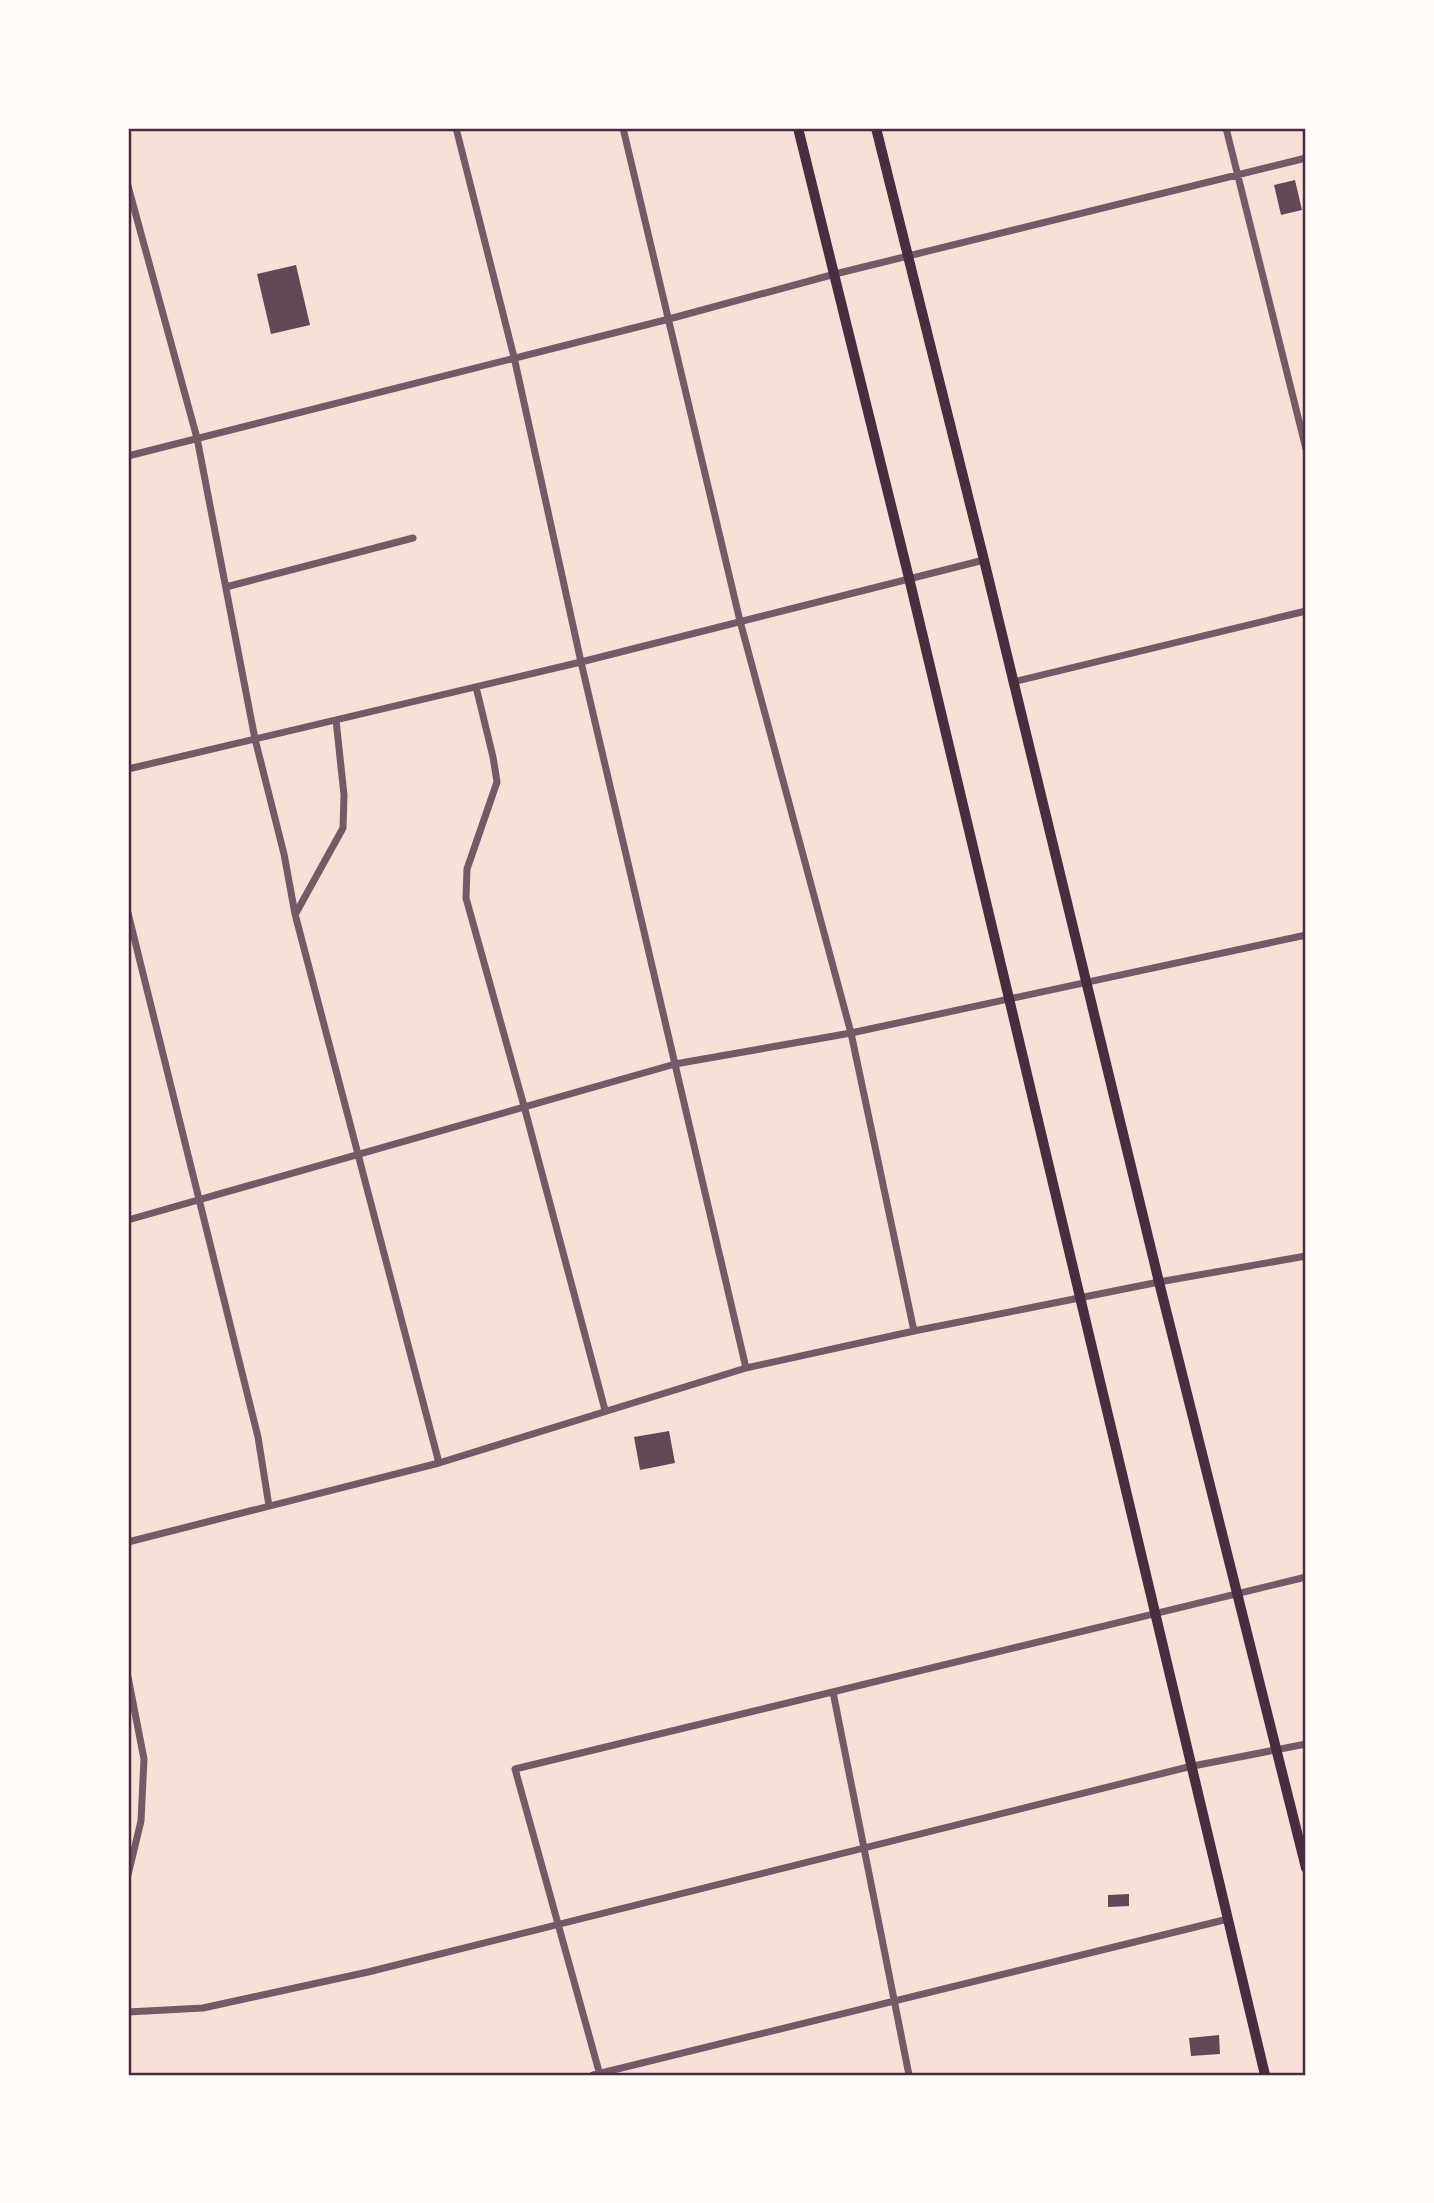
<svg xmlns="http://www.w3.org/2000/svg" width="1434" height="2203" font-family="'Titillium Web',sans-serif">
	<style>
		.building { fill: #644757 }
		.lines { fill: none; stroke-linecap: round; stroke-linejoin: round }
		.minor { stroke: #755966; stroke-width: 7 }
		.secondary { stroke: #4a2c40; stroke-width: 10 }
		.neatline { fill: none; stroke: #4a2c40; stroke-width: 2.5 }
	</style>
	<rect width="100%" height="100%" fill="#f7e1d7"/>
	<path class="building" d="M1295,180L1302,210L1281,215L1274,185Z
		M296,265L310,325L271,334L257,274Z
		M669,1431L675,1463L640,1470L634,1437Z
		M1129,1894V1906L1108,1907V1895Z
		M1219,2035L1220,2054L1191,2056L1189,2038Z"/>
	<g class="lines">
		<path class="minor" d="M456,128L514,357L581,662L746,1368
			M623,128L740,621L851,1033L914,1331
			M1226,128L1306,449
			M128,186L197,438L255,739L284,854L295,914L439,1463
			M128,456L669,319L835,274L1306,158
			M226,587L413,538
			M1013,682L1306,611
			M476,687L493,757L497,782L467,869L466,898L524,1106L605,1410
			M128,769L581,662L984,560
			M128,913L258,1437L269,1506
			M296,913L343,828L344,795L336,720
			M128,1220L675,1064L851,1033L1306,935
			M128,1542L439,1463L746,1368L914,1331L1159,1282L1306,1256
			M128,1677L144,1759L141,1821L128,1875
			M833,1692L909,2075
			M128,2012L203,2008L368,1972L1188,1767L1306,1744
			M593,2075L1228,1919
			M600,2075L515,1769L1306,1577"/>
		<path class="secondary" d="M798,128L909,578L1265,2075
			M876,128L984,560L1159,1282L1306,1868"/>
	</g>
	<rect width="1434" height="2203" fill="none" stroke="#fffaf5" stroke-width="259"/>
	<rect x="130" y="130" width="1174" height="1944" class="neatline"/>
</svg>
